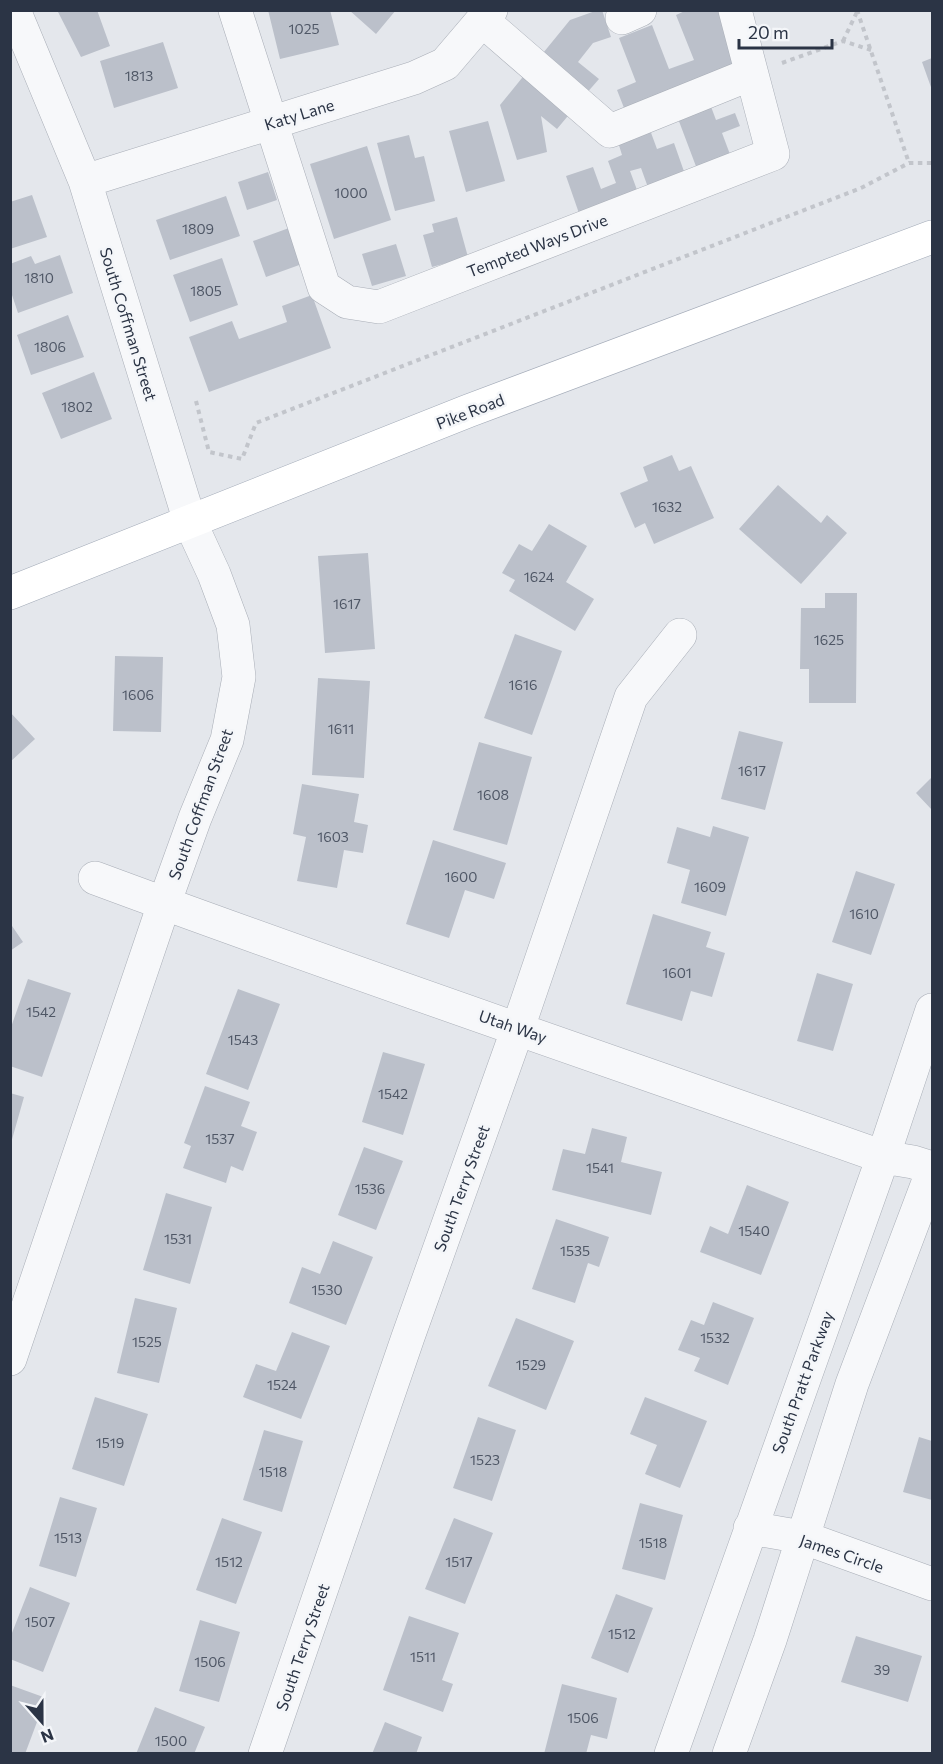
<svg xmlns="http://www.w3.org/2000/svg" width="943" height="1764" font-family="Commissioner,sans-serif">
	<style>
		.building { fill: #bbc0ca }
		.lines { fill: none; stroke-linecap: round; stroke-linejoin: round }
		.minor-casing { stroke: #a9aeb7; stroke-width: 34 }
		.major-casing { stroke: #a3abb8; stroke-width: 34 }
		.path { stroke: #c2c5cb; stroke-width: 4; stroke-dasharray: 4.5 4.5; stroke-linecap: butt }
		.minor { stroke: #f7f8fa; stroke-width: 33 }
		.major { stroke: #fff; stroke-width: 33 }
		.labels { text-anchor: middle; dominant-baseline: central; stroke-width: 5; stroke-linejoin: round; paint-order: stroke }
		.number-label { font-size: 14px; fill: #4f5766 }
		.street-label { font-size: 16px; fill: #2b3445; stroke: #f4f6f9 }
	</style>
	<rect width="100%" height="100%" fill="#e4e7ec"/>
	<path class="building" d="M57,10H97L110,46L81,57Z
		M268,10H330L339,45L280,59Z
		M349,10H396L376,34Z
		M598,10H602L611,37L593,43L578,62L599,79L585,95L539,58L570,20Z
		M687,10H722L744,68L626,113L617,90L636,82L619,38L652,25L669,69L694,60L676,15Z
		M163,42L178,88L114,108L100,61Z
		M932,58V90L922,62Z
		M526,73L572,111L557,129L541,116L547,152L517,160L500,105Z
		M710,104L716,120L735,113L740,126L722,133L731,157L697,169L677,116Z
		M488,121L505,181L466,192L449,131Z
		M650,130L657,149L674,143L687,180L650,193L641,168L630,171L640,198L581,219L566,176L593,167L601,189L616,183L608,161L622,155L618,142Z
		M409,135L415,158L424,156L435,201L395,211L377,143Z
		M367,146L391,220L334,239L310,164Z
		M268,172L277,200L247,210L238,182Z
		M32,195L47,237L10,249V202Z
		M226,196L240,236L170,260L156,220Z
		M457,217L468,257L432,267L423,235L434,232L432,224Z
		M289,228L302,264L266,277L253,241Z
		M396,244L406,276L372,286L362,254Z
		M60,255L73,293L18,313L10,289V264L31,256L35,264Z
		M222,258L238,305L190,322L173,275Z
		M312,295L331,348L209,392L189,337L232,321L239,339L287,322L282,306Z
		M68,315L84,357L31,375L17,335Z
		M94,372L112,419L61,439L42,393Z
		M672,455L679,471L691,466L714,518L654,544L645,523L635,528L620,493L648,481L643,467Z
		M778,485L821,523L827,515L847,533L801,584L739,529Z
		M549,524L587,546L566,582L594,599L575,631L509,591L515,580L502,573L519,544L532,551Z
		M368,553L375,649L325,653L318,556Z
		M825,593H857L856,703H809V669H800L801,608H825Z
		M515,634L562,651L532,735L484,718Z
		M115,656L163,657L161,732L113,731Z
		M318,678L370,681L364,778L312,775Z
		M10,712L35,739L10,762Z
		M739,731L783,742L765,810L721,799Z
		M479,742L532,757L507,845L453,830Z
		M932,777V810L916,793Z
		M302,784L359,794L354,822L368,825L363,853L344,850L337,888L297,881L306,837L293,834Z
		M713,826L749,837L726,916L681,903L690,870L667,863L677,827L710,837Z
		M433,840L506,863L494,899L465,890L449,938L406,924Z
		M856,871L895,884L871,955L832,942Z
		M653,914L711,932L706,947L725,953L712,997L691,991L682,1021L626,1004Z
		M10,923L23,942L10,951Z
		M817,973L853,984L833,1051L797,1041Z
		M28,979L71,993L42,1077L10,1066V1030Z
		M238,989L280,1004L248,1090L206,1074Z
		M383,1052L425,1064L403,1135L362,1122Z
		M205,1086L250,1102L241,1126L257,1132L243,1171L231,1166L226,1183L183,1168L191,1146L184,1143Z
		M10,1093L24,1097L11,1143H10Z
		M592,1128L627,1137L621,1162L662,1172L651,1215L552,1190L563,1149L585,1154Z
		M364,1147L403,1161L376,1230L338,1215Z
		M747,1185L789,1202L761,1275L700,1252L710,1226L728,1234Z
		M166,1193L212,1207L190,1284L143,1270Z
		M556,1219L609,1237L599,1267L588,1263L575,1303L532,1289Z
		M333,1241L373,1257L346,1325L289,1303L302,1267L320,1274Z
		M135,1298L177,1308L159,1383L117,1373Z
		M713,1302L754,1318L728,1385L694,1371L700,1358L678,1350L691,1320L704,1325Z
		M516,1318L574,1341L546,1410L488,1386Z
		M292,1332L330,1346L301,1419L243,1397L256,1364L276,1371Z
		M95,1397L148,1414L124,1486L72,1469Z
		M645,1397L707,1421L680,1488L645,1474L657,1445L630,1434Z
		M478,1417L516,1430L492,1501L453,1488Z
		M264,1430L303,1441L282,1512L243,1500Z
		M919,1437L932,1441V1500L903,1492Z
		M60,1497L97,1508L76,1577L39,1566Z
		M640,1503L683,1515L665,1580L622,1569Z
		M222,1518L262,1532L236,1604L196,1590Z
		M454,1518L493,1533L465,1604L425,1589Z
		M30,1587L70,1603L43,1672L10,1659V1638Z
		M616,1594L653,1608L628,1673L591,1658Z
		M409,1616L459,1633L442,1680L453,1684L443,1712L383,1690Z
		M200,1620L240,1632L219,1702L179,1691Z
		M856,1636L922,1656L908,1702L841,1682Z
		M562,1684L617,1698L607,1739L591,1735L586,1754H544Z
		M10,1685L46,1698L25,1754H10Z
		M155,1707L205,1727L194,1754H136Z
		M385,1722L422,1737L416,1754H372Z"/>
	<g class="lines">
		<defs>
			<path id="minor" d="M235,10L324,287L347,302L379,307L773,154L735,10
				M622,18L640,10
				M483,21L610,131L751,74
				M85,181L414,78L445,64L491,10
				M95,878C356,975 620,1064 883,1157L913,1162L932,1168
				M10,1359L164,904L195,818L227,740L239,677L233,625L214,574L190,522L85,181L14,10
				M750,1528L802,1537L932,1584
				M265,1754L408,1337L518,1028L631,697L680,635
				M671,1754L883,1157L932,1010
				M729,1754L770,1640L852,1384L932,1172"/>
			<path id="major" d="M10,593L468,411L932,237"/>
		</defs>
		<use href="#minor" class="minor-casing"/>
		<use href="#major" class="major-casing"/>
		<path class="path" d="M857,10L909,163
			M843,41L857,12
			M782,63L843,41L871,50
			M196,401L209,452L242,459L256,423L861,188L909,163H932"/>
		<use href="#minor" class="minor"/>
		<use href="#major" class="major"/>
	</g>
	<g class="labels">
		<g class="number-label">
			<text x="304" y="28">1025</text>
			<text x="139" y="75">1813</text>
			<text x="351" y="192">1000</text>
			<text x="198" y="228">1809</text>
			<text x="39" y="277">1810</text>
			<text x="206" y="290">1805</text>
			<text x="50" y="346">1806</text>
			<text x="77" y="406">1802</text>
			<text x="667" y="506">1632</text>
			<text x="539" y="576">1624</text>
			<text x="347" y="603">1617</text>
			<text x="829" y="639">1625</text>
			<text x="523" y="684">1616</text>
			<text x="138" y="694">1606</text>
			<text x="341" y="728">1611</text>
			<text x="752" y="770">1617</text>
			<text x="493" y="794">1608</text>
			<text x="333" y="836">1603</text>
			<text x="461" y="876">1600</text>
			<text x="710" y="886">1609</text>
			<text x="864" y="913">1610</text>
			<text x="677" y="972">1601</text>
			<text x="41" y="1011">1542</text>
			<text x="243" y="1039">1543</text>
			<text x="393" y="1093">1542</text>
			<text x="220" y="1138">1537</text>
			<text x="600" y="1167">1541</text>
			<text x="370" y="1188">1536</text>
			<text x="754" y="1230">1540</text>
			<text x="178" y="1238">1531</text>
			<text x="575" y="1250">1535</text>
			<text x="327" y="1289">1530</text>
			<text x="715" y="1337">1532</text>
			<text x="147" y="1341">1525</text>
			<text x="531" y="1364">1529</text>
			<text x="282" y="1384">1524</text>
			<text x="110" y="1442">1519</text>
			<text x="485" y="1459">1523</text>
			<text x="273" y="1471">1518</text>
			<text x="68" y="1537">1513</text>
			<text x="653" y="1542">1518</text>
			<text x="229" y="1561">1512</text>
			<text x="459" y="1561">1517</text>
			<text x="40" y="1621">1507</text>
			<text x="622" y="1633">1512</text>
			<text x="423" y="1656">1511</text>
			<text x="210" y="1661">1506</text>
			<text x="882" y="1669">39</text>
			<text x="583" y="1717">1506</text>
			<text x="171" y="1740">1500</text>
		</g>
		<g class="street-label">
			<text transform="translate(299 114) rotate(-17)">Katy Lane</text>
			<text transform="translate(537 245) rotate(-21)">Tempted Ways Drive</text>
			<text transform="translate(129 324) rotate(73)">South Coffman Street</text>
			<text transform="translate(470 411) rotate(-21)">Pike Road</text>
			<text transform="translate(200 804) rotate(-70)">South Coffman Street</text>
			<text transform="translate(513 1026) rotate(19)">Utah Way</text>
			<text transform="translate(461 1188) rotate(-70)">South Terry Street</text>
			<text transform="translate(802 1382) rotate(-70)">South Pratt Parkway</text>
			<text transform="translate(842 1553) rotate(19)">James Circle</text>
			<text transform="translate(302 1647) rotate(-71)">South Terry Street</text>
		</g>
	</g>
	<rect width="943" height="1764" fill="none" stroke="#2b3445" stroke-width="24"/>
	<g transform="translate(42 1722) rotate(159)" stroke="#f4f6f9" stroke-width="4.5" paint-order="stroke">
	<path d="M0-4.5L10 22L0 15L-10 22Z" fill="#2b3445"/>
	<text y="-9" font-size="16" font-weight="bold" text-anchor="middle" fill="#2b3445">N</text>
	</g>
	<path d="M739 39v9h93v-9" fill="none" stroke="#2b3445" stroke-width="3"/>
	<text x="748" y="39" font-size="18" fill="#2b3445" stroke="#f4f6f9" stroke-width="4.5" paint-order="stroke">20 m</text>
</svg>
